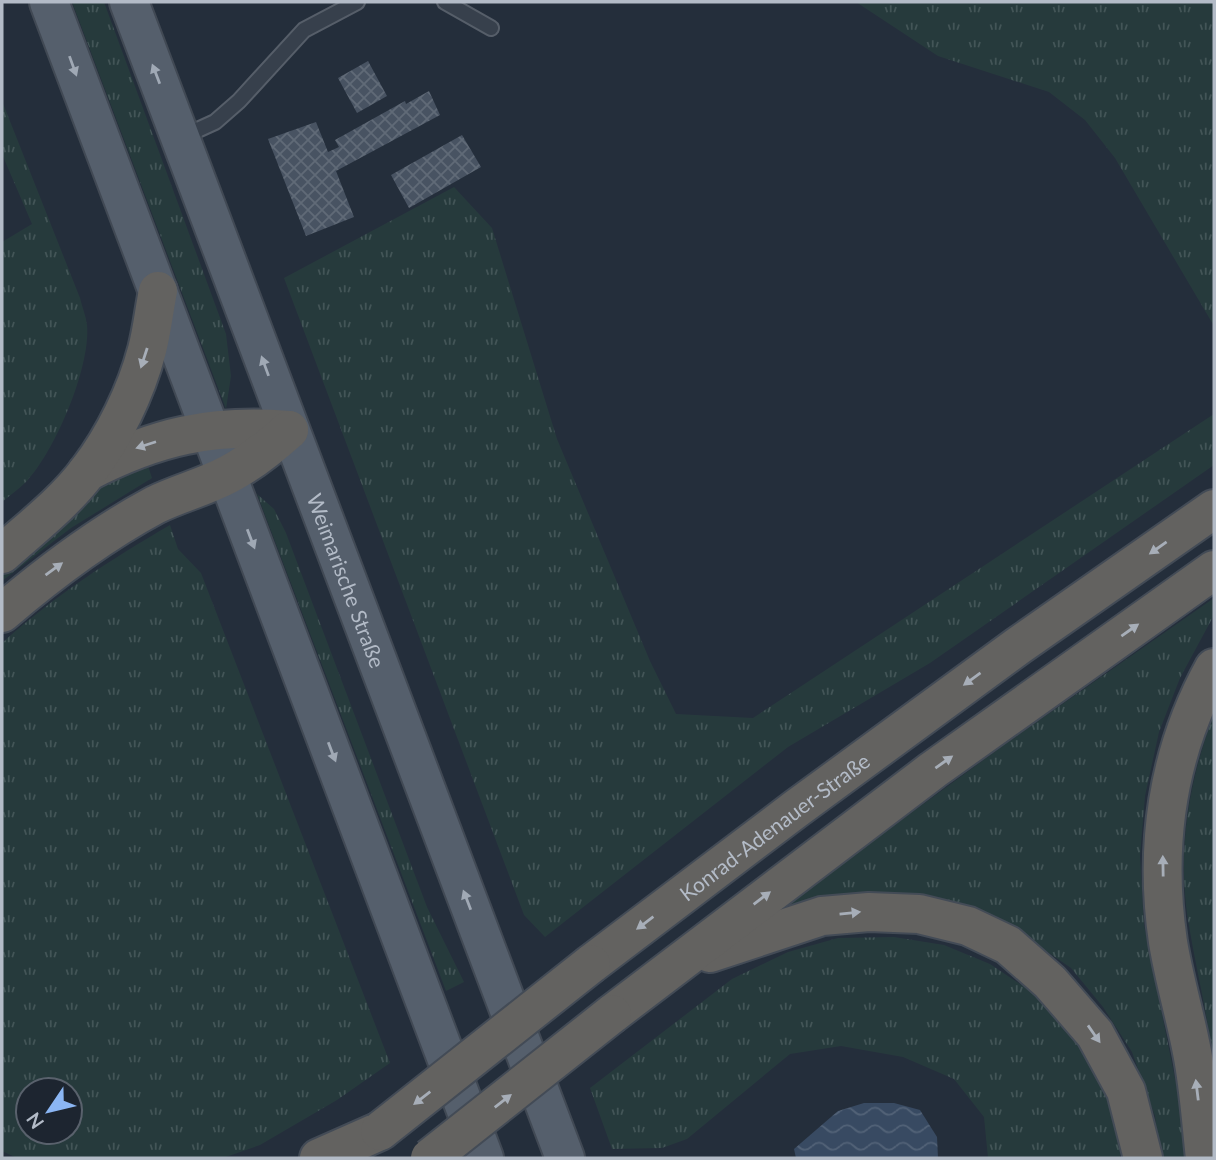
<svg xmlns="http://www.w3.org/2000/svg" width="1216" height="1160" font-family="Lato,sans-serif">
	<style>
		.grass { fill: url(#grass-tufts); fill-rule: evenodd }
		.water { fill: url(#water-waves) }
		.building { fill: url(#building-cross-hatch) }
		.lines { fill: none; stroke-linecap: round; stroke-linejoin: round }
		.service-casing { stroke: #565e69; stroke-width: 18 }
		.primary-casing { stroke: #414954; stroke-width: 42 }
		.trunk-casing { stroke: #434b56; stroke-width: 42 }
		.service { stroke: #37404c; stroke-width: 14 }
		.primary { stroke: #555f6c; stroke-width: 38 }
		.trunk { stroke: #636260; stroke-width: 38 }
		.trunk-bridge-casing { stroke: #434b56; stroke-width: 42; stroke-linecap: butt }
		.trunk-bridge { stroke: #636260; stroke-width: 38 }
		.oneway { fill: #a0a9b5 }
		.oneway2 { fill: #a7aeb8 }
		.labels { text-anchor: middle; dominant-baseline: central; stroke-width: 6; stroke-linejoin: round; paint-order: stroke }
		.street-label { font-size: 21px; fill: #b3bbc7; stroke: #1d2530 }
	</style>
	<defs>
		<pattern id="grass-tufts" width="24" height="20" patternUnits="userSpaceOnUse" patternTransform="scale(1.75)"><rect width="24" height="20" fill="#263a3c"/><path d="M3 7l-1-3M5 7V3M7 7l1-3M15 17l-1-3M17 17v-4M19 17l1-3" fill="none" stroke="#435557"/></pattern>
		<pattern id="water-waves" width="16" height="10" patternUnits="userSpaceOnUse" patternTransform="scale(1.75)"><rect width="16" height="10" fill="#384a62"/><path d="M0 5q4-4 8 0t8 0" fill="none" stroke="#526277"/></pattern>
		<pattern id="building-cross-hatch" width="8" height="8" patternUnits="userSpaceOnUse" patternTransform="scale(1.75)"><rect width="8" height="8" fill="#485362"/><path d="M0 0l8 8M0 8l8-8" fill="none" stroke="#606a77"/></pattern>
	</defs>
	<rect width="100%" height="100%" fill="#242e3b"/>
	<path class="grass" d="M72,2H104L226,334L231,376L226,409Z
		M856,2H1214V326L1115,158L1085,120L1049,92L938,56Z
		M2,101L80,298C82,307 86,316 87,325C91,367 55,451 27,481C19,489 10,495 2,502V242L32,224L2,154Z
		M454,187L492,228L557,439L650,661L676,714L753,718L1214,414V465L930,663L788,747L545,937L524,915L284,278Z
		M148,466L152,478L71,528L2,581V573L54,532L98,486Z
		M257,494L274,509L286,533L427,907L464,982L446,991Z
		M170,525L178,549L201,573L390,1063L337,1100L260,1145L223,1158H17L2,1151V643C54,596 110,560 170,525ZM28,1090H70V1132H28Z
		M1214,598V615L1180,678L1159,732L1145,796L1140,856L1144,925L1187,1138V1158H1160L1155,1116L1132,1052L1103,1007L1071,968L1033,942L993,920L758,925L1004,745Z
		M1214,714V1069C1209,1019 1196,970 1188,920C1177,850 1189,780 1214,714Z
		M894,937L944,945L990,964L1032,992L1076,1033L1103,1085L1120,1138V1158H988L984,1117L954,1079L903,1057L841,1046L790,1054L687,1139L662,1148L612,1149L590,1088L732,979L788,952L838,938Z"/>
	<path class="water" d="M864,1103H894L920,1110L937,1137L938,1158H796L794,1149L838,1111Z"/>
	<path class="building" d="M368,61L387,96L357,113L338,78Z
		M429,91L440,115L336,171L354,217L306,236L268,139L316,122L328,152L339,147L335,140L405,101L406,104Z
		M462,135L481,167L409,208L391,175Z"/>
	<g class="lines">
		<defs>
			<path id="service" d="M445,2L491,28
				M180,138L215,122L239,101L304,30L357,2"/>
			<g id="primary">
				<path d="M49,2L484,1158"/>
				<path id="s1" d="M129,2L565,1158"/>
			</g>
			<g id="trunk">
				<path d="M87,472C157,436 211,424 289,430"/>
				<path d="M2,554C31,528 64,503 88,471C114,437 136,392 147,350C152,331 154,311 158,291"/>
				<path d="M2,613C50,572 99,535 155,505C179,493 205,487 229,474C252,462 270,447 289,430"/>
				<path d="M710,953L822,916L869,912L919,914L968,926L1008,945L1050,982L1095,1034L1126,1091L1143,1158"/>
				<path id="s2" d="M591,964L797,808L1018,646L1214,509"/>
				<path d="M612,1014L933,770L1214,570"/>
				<path d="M319,1158L380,1131"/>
				<path d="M1205,1158C1201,1123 1199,1087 1192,1052C1185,1015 1174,979 1168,942C1154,847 1167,753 1214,668"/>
			</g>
		</defs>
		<use href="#service" class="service-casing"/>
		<use href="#primary" class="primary-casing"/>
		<use href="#trunk" class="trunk-casing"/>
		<use href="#service" class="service"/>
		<use href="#primary" class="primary"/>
		<use href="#trunk" class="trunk"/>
		<defs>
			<path id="trunk-bridge" d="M380,1131L591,964
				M430,1158L612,1014"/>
		</defs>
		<use href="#trunk-bridge" class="trunk-bridge-casing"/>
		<use href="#trunk-bridge" class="trunk-bridge"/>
	</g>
	<defs><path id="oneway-solid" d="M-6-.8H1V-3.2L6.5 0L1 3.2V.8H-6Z" transform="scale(1.75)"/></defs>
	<g class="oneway">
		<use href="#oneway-solid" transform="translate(73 66) rotate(70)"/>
		<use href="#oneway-solid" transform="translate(156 74) rotate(-111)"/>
		<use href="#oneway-solid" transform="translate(265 366) rotate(-110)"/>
		<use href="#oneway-solid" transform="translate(251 539) rotate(69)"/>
		<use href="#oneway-solid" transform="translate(332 752) rotate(69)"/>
		<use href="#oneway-solid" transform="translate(467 900) rotate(-111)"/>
	</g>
	<g class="oneway2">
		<use href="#oneway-solid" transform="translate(144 358) rotate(108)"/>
		<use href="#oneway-solid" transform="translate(146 445) rotate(162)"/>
		<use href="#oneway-solid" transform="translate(1158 548) rotate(145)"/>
		<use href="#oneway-solid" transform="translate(54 569) rotate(-36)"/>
		<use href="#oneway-solid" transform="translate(1130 630) rotate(-35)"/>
		<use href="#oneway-solid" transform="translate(972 679) rotate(144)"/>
		<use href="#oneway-solid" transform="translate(944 762) rotate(-35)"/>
		<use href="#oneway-solid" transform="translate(1163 866) rotate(-91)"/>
		<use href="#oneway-solid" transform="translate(762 898) rotate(-37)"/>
		<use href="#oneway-solid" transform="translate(850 913) rotate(-6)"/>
		<use href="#oneway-solid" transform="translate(645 923) rotate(143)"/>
		<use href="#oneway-solid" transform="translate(1094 1034) rotate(55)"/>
		<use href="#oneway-solid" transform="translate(1197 1090) rotate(-97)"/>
		<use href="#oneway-solid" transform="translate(422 1098) rotate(142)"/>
		<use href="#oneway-solid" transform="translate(503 1101) rotate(-38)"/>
	</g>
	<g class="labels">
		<g class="street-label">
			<text stroke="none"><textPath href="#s1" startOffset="618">Weimarische Straße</textPath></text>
			<text stroke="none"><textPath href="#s2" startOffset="229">Konrad-Adenauer-Straße</textPath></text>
		</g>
	</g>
	<rect width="1216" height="1160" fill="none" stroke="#b3bbc7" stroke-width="7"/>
	<g transform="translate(49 1111) rotate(235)"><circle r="33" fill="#1d2530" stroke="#59616c" stroke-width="2"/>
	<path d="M0-5L12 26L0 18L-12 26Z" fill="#8bb6f4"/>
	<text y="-10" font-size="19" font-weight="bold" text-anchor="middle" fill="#b3bbc7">N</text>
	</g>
</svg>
